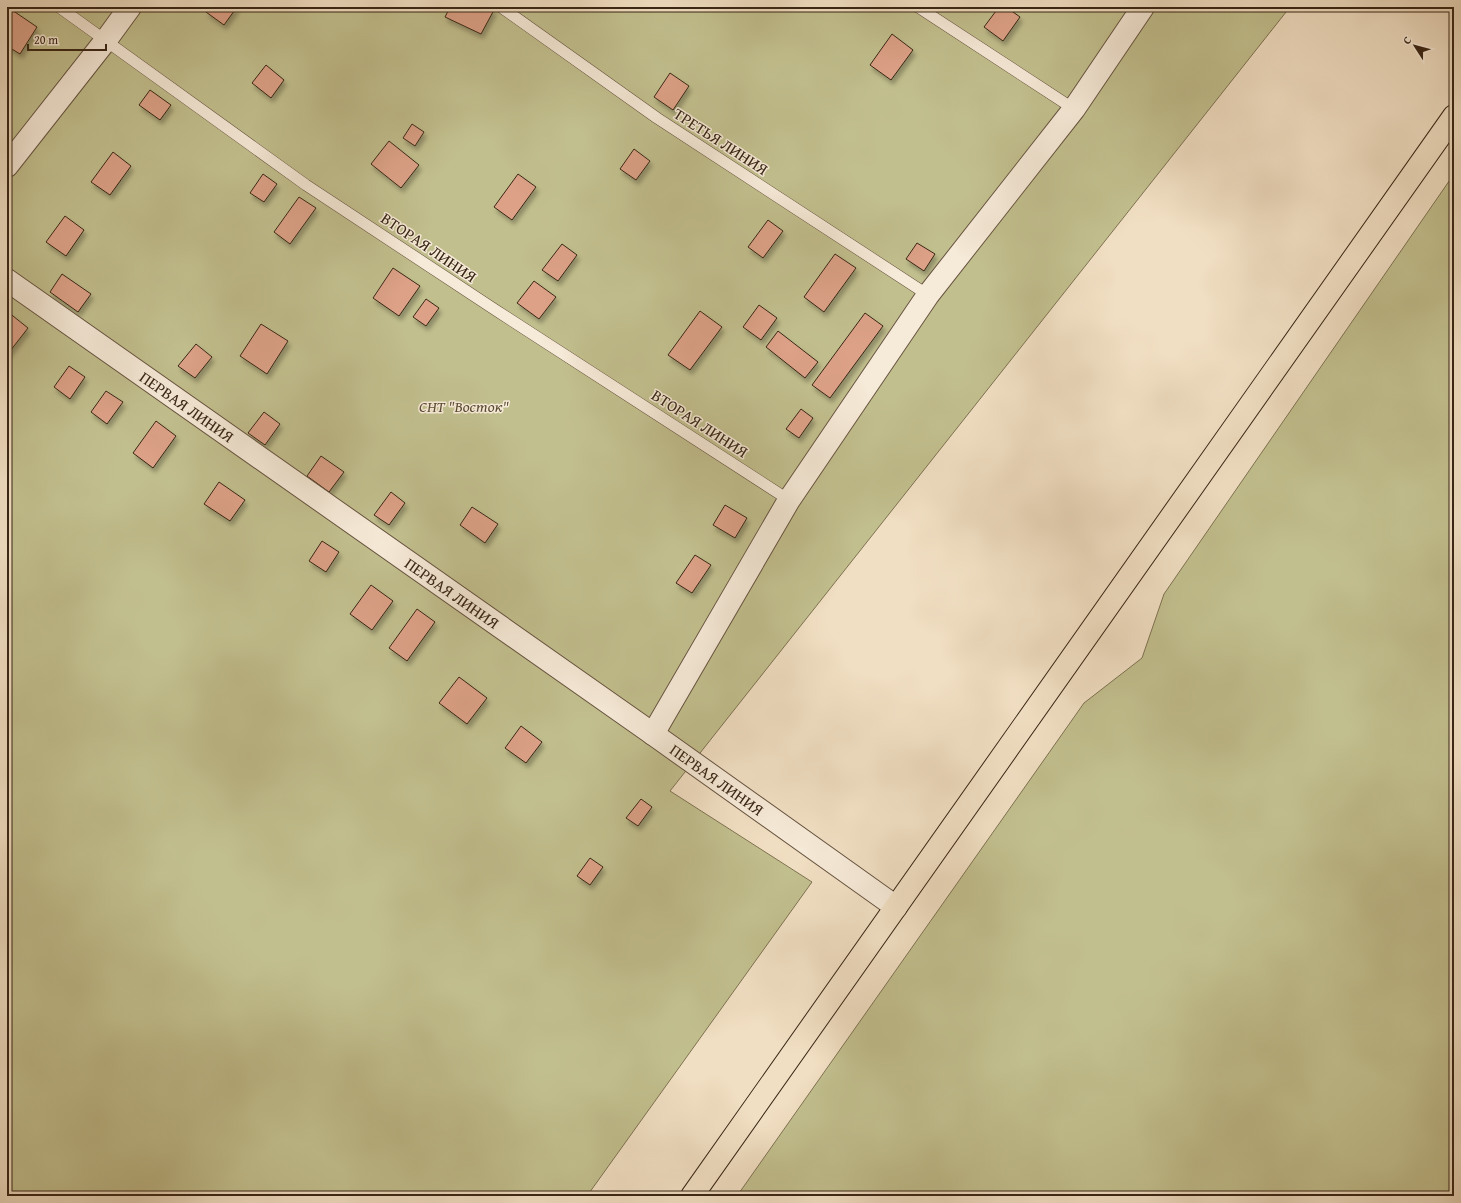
<svg xmlns="http://www.w3.org/2000/svg" width="1461" height="1203" font-family="'Gentium Book Plus',serif">
	<style>
		.green { fill: #c2bf8e; stroke: #7e7252 }
		.building { fill: #dca187; stroke: #392615; filter: url(#shadow) }
		.lines { fill: none; stroke-linecap: round; stroke-linejoin: round }
		.service-casing { stroke: #675440; stroke-width: 12 }
		.minor-casing { stroke: #675440; stroke-width: 24 }
		.primary-casing { stroke: #392615; stroke-width: 24 }
		.service { stroke: #f6ead8; stroke-width: 11 }
		.minor { stroke: #f6ead8; stroke-width: 22 }
		.primary { stroke: #f1dfc3; stroke-width: 22 }
		.labels { text-anchor: middle; dominant-baseline: central; stroke-width: 3; stroke-linejoin: round; paint-order: stroke }
		.street-label { font-size: 16px; fill: #392615; stroke: #f6ead8 }
		.park-label { font-size: 16px; font-style: italic; fill: #5b4c33; stroke: #f6ead8 }
	</style>
	<defs>
		<filter id="shadow"><feDropShadow dx="2.5" dy="4.5" stdDeviation="2" flood-color="#0004"/></filter>
	</defs>
	<rect width="100%" height="100%" fill="#f1dfc3"/>
	<filter id="stains"><feTurbulence type="fractalNoise" baseFrequency=".005" numOctaves="4"/><feColorMatrix values="0 0 0 0 .2 0 0 0 0 .09 0 0 0 0 .02 0 0 0 .5 -.17"/></filter>
	<radialGradient id="worn" r=".72"><stop offset=".6" stop-color="#630" stop-opacity="0"/><stop offset="1" stop-color="#630" stop-opacity=".3"/></radialGradient>
	<path class="green" d="M7,7H1290L670,791L812,882L587,1196H7Z
		M1454,174V1196H737L1084,703L1142,658L1164,594Z"/>
	<path class="building" d="M210,7H237L224,25L206,12Z
		M450,7H488L494,10L481,34L445,17Z
		M999,7H1006L1020,17L1003,41L984,27Z
		M9,8L37,27L20,54L7,46V11Z
		M892,34L913,50L891,80L870,65Z
		M266,65L284,80L271,98L252,83Z
		M670,73L689,86L673,110L654,97Z
		M150,90L171,105L160,120L139,105Z
		M412,124L424,132L415,146L403,138Z
		M389,141L419,165L401,188L371,164Z
		M634,149L650,161L636,180L620,169Z
		M113,152L131,166L110,195L91,182Z
		M263,174L277,184L264,202L250,193Z
		M518,174L536,187L512,220L494,207Z
		M299,197L316,208L290,244L274,232Z
		M65,216L84,230L66,256L46,242Z
		M768,220L783,231L763,258L748,247Z
		M917,243L935,254L924,271L906,259Z
		M562,244L577,255L558,281L542,270Z
		M835,254L856,268L824,312L804,297Z
		M393,268L420,286L399,316L373,298Z
		M62,274L91,294L78,312L50,292Z
		M534,281L556,297L539,319L517,303Z
		M426,299L439,308L426,326L413,317Z
		M759,305L777,318L761,340L743,327Z
		M700,311L722,327L690,370L668,355Z
		M8,312L28,328L7,355V313Z
		M865,313L883,326L830,398L812,385Z
		M261,324L288,341L267,374L240,356Z
		M778,331L818,362L805,378L766,347Z
		M196,344L212,357L195,378L178,366Z
		M69,366L85,377L70,399L54,387Z
		M106,391L123,402L107,424L91,412Z
		M801,409L813,418L799,438L786,429Z
		M264,412L280,424L265,445L248,433Z
		M156,421L176,436L153,468L133,453Z
		M321,456L344,472L329,492L307,476Z
		M219,482L245,500L230,521L204,504Z
		M391,492L405,503L389,525L374,515Z
		M725,505L747,518L735,538L713,525Z
		M472,507L498,524L485,543L460,525Z
		M322,541L339,552L326,572L309,561Z
		M695,555L711,565L692,593L676,583Z
		M371,585L393,601L372,630L350,614Z
		M417,609L435,622L407,661L389,648Z
		M459,677L487,698L467,724L439,703Z
		M521,726L542,742L526,763L505,748Z
		M641,799L652,807L638,826L626,818Z
		M590,858L603,867L590,885L577,876Z"/>
	<g class="lines">
		<defs>
			<path id="service" d="M59,7L306,185L497,311L789,500
				M501,7L657,118L928,295
				M918,7L1074,109"/>
			<g id="minor">
				<path d="M7,166L106,40L130,7"/>
				<path id="s1" d="M7,280L653,734L896,907"/>
				<path d="M653,734L789,500L928,295L1074,109L1143,7"/>
			</g>
			<path id="primary" d="M692,1196L1454,116"/>
		</defs>
		<use href="#service" class="service-casing"/>
		<use href="#minor" class="minor-casing"/>
		<use href="#primary" class="primary-casing"/>
		<use href="#service" class="service"/>
		<use href="#minor" class="minor"/>
		<use href="#primary" class="primary"/>
	</g>
	<g class="labels">
		<g class="street-label">
			<text transform="translate(721 141) rotate(33)">ТРЕТЬЯ ЛИНИЯ</text>
			<text transform="translate(429 247) rotate(34)">ВТОРАЯ ЛИНИЯ</text>
			<text stroke="none"><textPath href="#s1" startOffset="220">ПЕРВАЯ ЛИНИЯ</textPath></text>
			<text transform="translate(700 423) rotate(33)">ВТОРАЯ ЛИНИЯ</text>
			<text stroke="none"><textPath href="#s1" startOffset="544">ПЕРВАЯ ЛИНИЯ</textPath></text>
			<text stroke="none"><textPath href="#s1" startOffset="868">ПЕРВАЯ ЛИНИЯ</textPath></text>
		</g>
		<g class="park-label">
			<text x="464" y="406">СНТ "Восток"</text>
		</g>
	</g>
	<rect width="1461" height="1203" fill="none" stroke="#f1dfc3" stroke-width="24"/>
	<rect x="8" y="8" width="1445" height="1187" fill="none" stroke="#392615" stroke-width="2"/>
	<rect x="12" y="12" width="1437" height="1179" fill="none" stroke="#392615"/>
	<g transform="translate(1415 46) rotate(306)" stroke="#f6ead8" stroke-width="3" paint-order="stroke">
	<path d="M0-3L7 15L0 10L-7 15Z" fill="#392615"/>
	<text y="-6" font-size="11" font-weight="bold" text-anchor="middle" fill="#392615">С</text>
	</g>
	<path d="M28 44v6h78v-6" fill="none" stroke="#392615" stroke-width="2"/>
	<text x="34" y="44" font-size="12" fill="#392615" stroke="#f6ead8" stroke-width="3" paint-order="stroke">20 m</text>
	<rect width="100%" height="100%" filter="url(#stains)"/>
	<rect width="100%" height="100%" fill="url(#worn)"/>
</svg>
